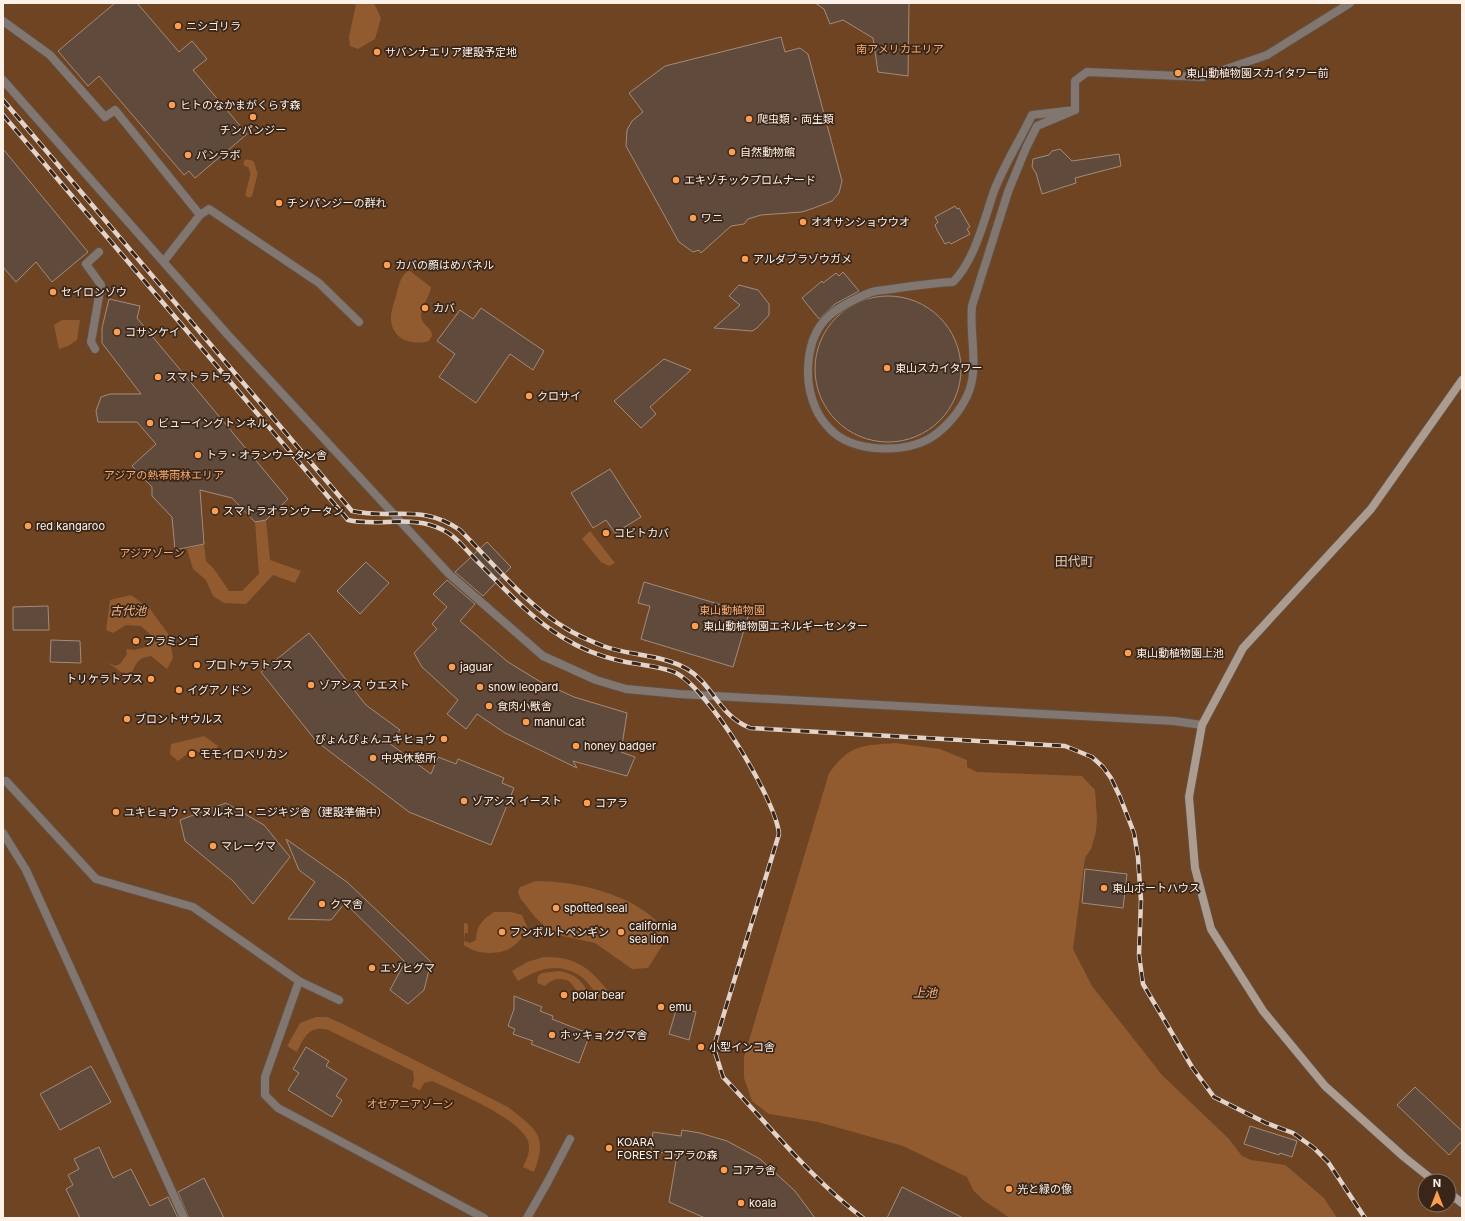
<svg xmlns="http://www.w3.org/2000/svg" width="1465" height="1221" font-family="Inter,'Noto Sans JP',sans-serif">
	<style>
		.green { fill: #6e4422; fill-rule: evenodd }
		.water { fill: #915b2f }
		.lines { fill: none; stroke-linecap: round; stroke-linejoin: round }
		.stream { stroke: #915b2f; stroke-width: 7 }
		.building { fill: #5f4a3b; stroke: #a38c7b }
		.lane-casing { stroke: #625042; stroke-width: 10 }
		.street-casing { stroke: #625042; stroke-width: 10 }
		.secondary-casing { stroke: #625042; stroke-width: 10 }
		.lane { stroke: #817770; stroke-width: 8 }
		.street { stroke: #817770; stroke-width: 8 }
		.secondary { stroke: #ac9c90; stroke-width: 8 }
		.rail-casing { stroke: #e2d4ca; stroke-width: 4.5 }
		.rail { stroke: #392618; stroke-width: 3; stroke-dasharray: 9; stroke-linecap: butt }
		.poi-dot { fill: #fb9e51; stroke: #392618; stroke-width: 1.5 }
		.labels { text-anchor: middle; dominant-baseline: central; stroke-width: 3.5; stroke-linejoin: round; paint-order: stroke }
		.poi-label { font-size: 11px; fill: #fef1e8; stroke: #392618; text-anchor: start }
		.park-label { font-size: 11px; fill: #fbab6d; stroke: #392618 }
		.water-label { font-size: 12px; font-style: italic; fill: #f6b685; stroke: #392618 }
		.quarter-label { font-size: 13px; fill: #e2c9b7; stroke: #392618 }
	</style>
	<rect width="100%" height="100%" fill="#443122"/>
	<path class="green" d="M3,3H1462V1218H3ZM1425,1181H1449V1205H1425Z"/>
	<path class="water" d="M358,3H374L381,18L375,39L358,49L350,46L349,37L356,4Z
		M408,271H410L431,287C430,297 418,310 422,320C425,327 432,328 432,336L429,341C411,346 391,339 391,318C391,310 394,303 396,296C398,288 400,276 408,271Z
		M62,320H80L77,340L68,346L59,349L54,325Z
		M266,520L270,560L301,571L295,583L273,575L246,604L224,603L213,596L206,580L193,569L187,549L204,544L206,561L214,569L229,591H242L259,574L255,522Z
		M590,531L615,563L609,566L601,562L582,539Z
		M131,595L150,609L169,635L173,658L167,669L151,656C137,658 137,663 131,674L121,672L107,662L115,666L120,664L127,654L126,649L134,650L153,645V637L141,626L126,625L113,633L106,630L110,600Z
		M204,736L218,746L212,756L203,755L194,749L178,761L170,754L171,744Z
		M895,743L940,749L967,760V767L977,772L1082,776L1095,790L1097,818L1096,832L1091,849L1085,858L1073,949L1092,986L1162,1075L1229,1139L1242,1156L1251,1160L1285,1165L1290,1169L1324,1198L1337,1218H1010L983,1200L973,1190L967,1177L903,1146L818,1122L769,1114L752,1101L744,1078V1057L829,773C851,744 860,746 895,743Z
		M536,881C577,881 632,894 661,925C664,928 665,934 667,938L648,968L632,969L595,943L553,934L535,917L520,898L518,892L520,887Z
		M494,912H511L522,915L529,931C523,937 514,947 507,950C493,955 476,954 464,945V923L468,924V933H465L464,941L470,943L476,940C476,926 483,919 494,912Z
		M544,957C575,956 590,968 608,991L601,999C594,992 586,978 577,974C555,962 537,970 518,981L512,971L527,962Z
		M559,971C576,974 583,981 590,997L584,1001C575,993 574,978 559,979C554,979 549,982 545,986L537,983L538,976L542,973Z
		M316,1017H327L341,1023L508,1107C537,1130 548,1135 534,1172L523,1167C527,1158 531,1151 528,1141C518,1117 455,1092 432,1081L424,1083L420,1090L412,1087L414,1079L413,1071L328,1030C310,1025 304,1037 297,1052L287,1046L300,1023Z"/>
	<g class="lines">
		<path class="stream" d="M247,163L251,164L254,174L249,194"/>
	</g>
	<path class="building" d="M115,3H137L179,52L192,41L207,59L193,70L247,134L195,178L189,171L184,175L99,76L88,86L58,51Z
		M815,3H909L908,76L878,72L873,38L843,20L830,24L824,9Z
		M781,37L785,52L800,48L808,54L842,181L839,193L832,201L814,208L802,212L761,215L748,219L744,224L731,226L701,253L699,250L693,252L679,242L626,146L627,130L632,121L643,112L629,93L665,66Z
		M3,149L88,252L52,282L36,262L16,282L3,267Z
		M1060,149L1072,161L1119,154L1121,166L1075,178L1076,183L1042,194L1036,173L1032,167L1033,159L1049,155L1052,151Z
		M955,206L957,209L959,208L970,227L967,229L970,234L951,244L949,242L945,244L937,230L935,225L938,222L935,217Z
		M843,272L859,291L835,304L819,319L802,298L822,281L823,283L836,273L839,276Z
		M739,285L758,290L769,304V315L757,328L752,331L714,328L740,305L729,296Z
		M815 369a73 73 0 1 1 146 0a73 73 0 1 1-146 0Z
		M109,299L140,306L137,318L288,499L266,520L255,522L232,498L200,490L204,544L175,550L172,517L152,496V487L132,466L156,444L137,422H98L96,411L101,397L110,394H141L102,343V328Z
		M481,308L544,351L533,370L510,354L476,403L439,377L455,354L437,341L460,310L473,319Z
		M664,359L691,370L650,407L656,414L641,428L614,401Z
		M610,469L641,517L615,533L606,520L593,528L571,493Z
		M487,542L511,567L483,596L455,572Z
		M366,562L389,583L360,614L337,591Z
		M447,580L475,604L460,621L508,662L539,681L574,697L627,713L621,752L635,757L627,776L573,761L577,768L505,733L477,714L466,729L447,714L458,700L422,667L414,653L437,629L432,624L447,607L433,594Z
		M644,582L749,613L733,667L641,639L650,606L638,603Z
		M48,606L49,630H13V607Z
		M309,633L366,705L400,730L389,743L431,774L438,757L456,764L458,759L504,778L502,783L514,788L491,845L409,812L316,741L261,672Z
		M51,640L80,641L81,663L50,662Z
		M226,803L264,825L290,857L253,904L233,881L185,841L180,820Z
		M286,839L347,882L431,962L424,990L408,1004L390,990L405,962L345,903L331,920L288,919L315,882L299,870Z
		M1085,869L1127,874L1123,908L1082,903Z
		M514,996L542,1007L540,1011L553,1016L552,1019L590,1034L579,1063L531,1044L533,1041L513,1034L515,1029L508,1026L514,1009Z
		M677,1007L696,1012L689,1040L669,1034Z
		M306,1047L329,1061L326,1066L347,1079L336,1096L342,1100L332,1117L288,1090L299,1073L293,1069Z
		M91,1066L111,1102L60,1130L40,1094Z
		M1415,1087L1462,1131V1141L1449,1155L1397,1105Z
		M1250,1126L1297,1141L1292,1157L1280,1153L1279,1155L1244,1144Z
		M682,1130L700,1133L727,1141L760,1159L795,1191L815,1218H705L669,1202L677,1155L651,1151L653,1132L681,1136Z
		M99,1147L113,1178L131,1169L150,1206L168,1197L178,1218H80L66,1189L73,1185L68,1175L79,1169L74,1159Z
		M204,1178L224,1218H189L178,1192Z
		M902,1187L963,1218H887Z"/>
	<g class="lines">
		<defs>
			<path id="lane" d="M3,21L50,55L105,117L115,110L200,215
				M1075,110L1037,126L1026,148L1008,192L972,306C969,335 980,369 967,396C960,411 947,427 932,437C906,454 852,453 830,429C825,424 819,416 816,409C803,381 805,337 829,316C840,306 855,299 869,293C876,290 885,290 892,289C912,286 932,283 953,282C975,260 984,220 994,191C1004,165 1020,140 1032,115L1075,110V81L1087,72L1203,77L1267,55L1350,3
				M164,261L200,215L209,209L319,283L359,322
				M95,349L91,342L101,285L86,264L99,252
				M3,781H6L96,879L193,907L299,981L339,1000
				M3,833L26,870L184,1218
				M299,981L265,1077V1095L278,1108L484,1218
				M527,1218L547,1183L570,1139"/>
			<path id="street" d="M3,80L227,334L449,574L543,656L596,680L626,689L679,694L1174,721L1202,725"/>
			<path id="secondary" d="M1434,1181L1404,1157L1325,1086L1263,1011L1211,929L1195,868L1189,797L1202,725L1243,648L1371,509L1462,380
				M1449,1193L1462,1203"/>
		</defs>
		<use href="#lane" class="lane-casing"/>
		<use href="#street" class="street-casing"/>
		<use href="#secondary" class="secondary-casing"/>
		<use href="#lane" class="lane"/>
		<use href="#street" class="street"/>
		<use href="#secondary" class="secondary"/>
		<defs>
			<path id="rail" d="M3,100L352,511C394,520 421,503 460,530C494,564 526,605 567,629C578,636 591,641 603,646C630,656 661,654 687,669C713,684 718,715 750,728L1065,746L1092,757L1103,767L1111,778L1120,797L1134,833L1138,857L1141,900L1139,955L1143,984L1192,1067L1214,1097L1266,1123L1293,1133L1314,1148L1328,1162L1365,1218
				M3,115L348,520C379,527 414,514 443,530C456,536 466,550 476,560C503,587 529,617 562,637C578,647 599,656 617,660C636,665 656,665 674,672C707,686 776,799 779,834L715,1043V1052L723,1077C768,1124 810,1178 863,1218"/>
		</defs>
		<use href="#rail" class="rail-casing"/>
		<use href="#rail" class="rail"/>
	</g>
	<g class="poi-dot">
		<circle cx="178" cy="26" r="4"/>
		<circle cx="377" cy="52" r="4"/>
		<circle cx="1178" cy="73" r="4"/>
		<circle cx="172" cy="105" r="4"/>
		<circle cx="253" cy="117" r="4"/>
		<circle cx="749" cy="119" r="4"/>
		<circle cx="732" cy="152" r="4"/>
		<circle cx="188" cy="155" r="4"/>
		<circle cx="676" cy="180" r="4"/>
		<circle cx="279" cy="203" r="4"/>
		<circle cx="693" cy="218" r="4"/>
		<circle cx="803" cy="222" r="4"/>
		<circle cx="745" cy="259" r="4"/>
		<circle cx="387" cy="265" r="4"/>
		<circle cx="53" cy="292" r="4"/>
		<circle cx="425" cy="308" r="4"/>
		<circle cx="117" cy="332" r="4"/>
		<circle cx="887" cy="368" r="4"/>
		<circle cx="158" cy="377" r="4"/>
		<circle cx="529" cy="396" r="4"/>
		<circle cx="150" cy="423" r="4"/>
		<circle cx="198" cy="455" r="4"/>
		<circle cx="215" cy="511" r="4"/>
		<circle cx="28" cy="526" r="4"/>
		<circle cx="606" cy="533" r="4"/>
		<circle cx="695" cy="626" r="4"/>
		<circle cx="136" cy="641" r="4"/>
		<circle cx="1128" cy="653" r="4"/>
		<circle cx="197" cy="665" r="4"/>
		<circle cx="452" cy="667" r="4"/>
		<circle cx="151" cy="679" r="4"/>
		<circle cx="311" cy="685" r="4"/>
		<circle cx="480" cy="687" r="4"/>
		<circle cx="179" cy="690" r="4"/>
		<circle cx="489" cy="706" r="4"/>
		<circle cx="127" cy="719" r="4"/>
		<circle cx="526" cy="722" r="4"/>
		<circle cx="444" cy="739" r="4"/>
		<circle cx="576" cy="746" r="4"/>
		<circle cx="192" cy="754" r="4"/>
		<circle cx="373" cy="758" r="4"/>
		<circle cx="464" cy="801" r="4"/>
		<circle cx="587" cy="803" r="4"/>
		<circle cx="116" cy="812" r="4"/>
		<circle cx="213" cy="846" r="4"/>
		<circle cx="1104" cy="888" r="4"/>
		<circle cx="322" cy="904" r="4"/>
		<circle cx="556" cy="908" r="4"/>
		<circle cx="502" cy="932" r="4"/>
		<circle cx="621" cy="932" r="4"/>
		<circle cx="372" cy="968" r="4"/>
		<circle cx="564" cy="995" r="4"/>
		<circle cx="661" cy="1007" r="4"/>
		<circle cx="552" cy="1035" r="4"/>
		<circle cx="701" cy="1047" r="4"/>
		<circle cx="609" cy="1148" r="4"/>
		<circle cx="724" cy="1170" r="4"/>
		<circle cx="1009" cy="1189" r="4"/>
		<circle cx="741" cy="1203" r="4"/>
	</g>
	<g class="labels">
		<g class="poi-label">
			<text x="186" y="26">ニシゴリラ</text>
			<text x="385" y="52">サバンナエリア建設予定地</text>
			<text x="1186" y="73">東山動植物園スカイタワー前</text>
			<text x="180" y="105">ヒトのなかまがくらす森</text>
			<text x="757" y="119">爬虫類・両生類</text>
			<text x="253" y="130" text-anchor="middle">チンパンジー</text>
			<text x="740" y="152">自然動物館</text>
			<text x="196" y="155">パンラボ</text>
			<text x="684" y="180">エキゾチックプロムナード</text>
			<text x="287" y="203">チンパンジーの群れ</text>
			<text x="701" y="218">ワニ</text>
			<text x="811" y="222">オオサンショウウオ</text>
			<text x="753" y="259">アルダブラゾウガメ</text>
			<text x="395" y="265">カバの顔はめパネル</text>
			<text x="61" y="292">セイロンゾウ</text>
			<text x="433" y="308">カバ</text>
			<text x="125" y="332">コサンケイ</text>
			<text x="895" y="368">東山スカイタワー</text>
			<text x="166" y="377">スマトラトラ</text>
			<text x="537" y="396">クロサイ</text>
			<text x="158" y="423">ビューイングトンネル</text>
			<text x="206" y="455">トラ・オランウータン舎</text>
			<text x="223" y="511">スマトラオランウータン</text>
			<text x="36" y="526">red kangaroo</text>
			<text x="614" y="533">コビトカバ</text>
			<text x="703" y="626">東山動植物園エネルギーセンター</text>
			<text x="144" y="641">フラミンゴ</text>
			<text x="1136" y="653">東山動植物園上池</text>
			<text x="205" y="665">プロトケラトプス</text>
			<text x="460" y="667">jaguar</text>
			<text x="143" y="679" text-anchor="end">トリケラトプス</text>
			<text x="319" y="685">ゾアシス ウエスト</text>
			<text x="488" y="687">snow leopard</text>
			<text x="187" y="690">イグアノドン</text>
			<text x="497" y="706">食肉小獣舎</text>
			<text x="135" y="719">ブロントサウルス</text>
			<text x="534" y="722">manul cat</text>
			<text x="436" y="739" text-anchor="end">ぴょんぴょんユキヒョウ</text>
			<text x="584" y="746">honey badger</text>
			<text x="200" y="754">モモイロペリカン</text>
			<text x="381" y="758">中央休憩所</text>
			<text x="472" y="801">ゾアシス イースト</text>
			<text x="595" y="803">コアラ</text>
			<text x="124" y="812">ユキヒョウ・マヌルネコ・ニジキジ舎（建設準備中）</text>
			<text x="221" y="846">マレーグマ</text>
			<text x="1112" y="888">東山ボートハウス</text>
			<text x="330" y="904">クマ舎</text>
			<text x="564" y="908">spotted seal</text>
			<text x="629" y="926">california<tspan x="629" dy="13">sea lion</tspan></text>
			<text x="510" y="932">フンボルトペンギン</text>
			<text x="380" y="968">エゾヒグマ</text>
			<text x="572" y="995">polar bear</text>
			<text x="669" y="1007">emu</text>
			<text x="560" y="1035">ホッキョクグマ舎</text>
			<text x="709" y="1047">小型インコ舎</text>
			<text x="617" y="1142">KOARA<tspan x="617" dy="13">FOREST コアラの森</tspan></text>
			<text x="732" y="1170">コアラ舎</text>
			<text x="1017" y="1189">光と緑の像</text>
			<text x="749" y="1203">koala</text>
		</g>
		<g class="park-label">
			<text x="900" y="49">南アメリカエリア</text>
			<text x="164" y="475">アジアの熱帯雨林エリア</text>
			<text x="152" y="553">アジアゾーン</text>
			<text x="732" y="610">東山動植物園</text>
			<text x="410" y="1104">オセアニアゾーン</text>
		</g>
		<g class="water-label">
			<text x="128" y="610">古代池</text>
			<text x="925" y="992">上池</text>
		</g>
		<g class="quarter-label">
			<text x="1074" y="561">田代町</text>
		</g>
	</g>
	<rect width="1465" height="1221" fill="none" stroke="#fef1e8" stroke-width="8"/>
	<g transform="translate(1437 1193)"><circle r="19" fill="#392618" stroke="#88776b"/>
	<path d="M0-3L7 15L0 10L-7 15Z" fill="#fb9e51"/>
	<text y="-6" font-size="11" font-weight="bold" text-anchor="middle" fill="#fef1e8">N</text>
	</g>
</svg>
